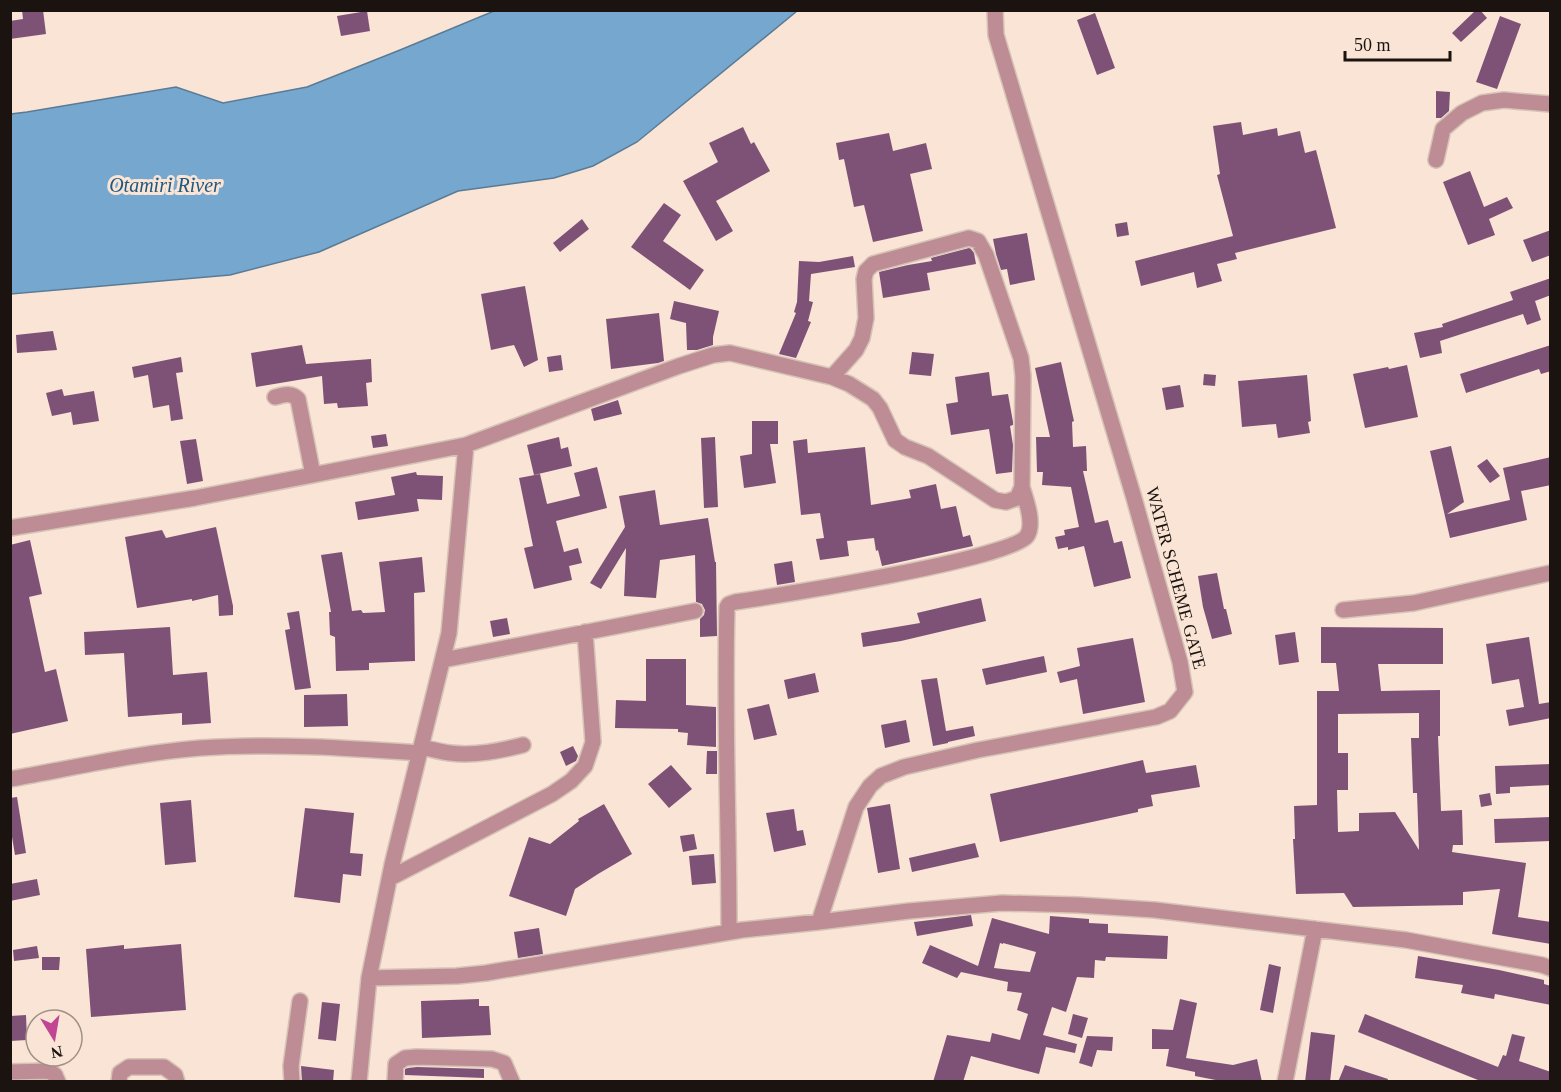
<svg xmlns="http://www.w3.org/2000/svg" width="1561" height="1092" font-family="'Times New Roman',serif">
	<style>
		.water { fill: #75a7cf; stroke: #5a7b95; stroke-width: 1.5 }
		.building { fill: #7e5276; fill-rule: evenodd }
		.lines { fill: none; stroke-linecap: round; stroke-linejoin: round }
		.minor-casing { stroke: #d5c3b6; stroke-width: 18 }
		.minor { stroke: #be8c95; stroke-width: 15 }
		.labels { text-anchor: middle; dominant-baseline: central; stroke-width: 6; stroke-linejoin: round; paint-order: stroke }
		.street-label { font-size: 18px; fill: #1a130f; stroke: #f9e4d6 }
		.water-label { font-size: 20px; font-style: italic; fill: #205880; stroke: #f9e4d6 }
	</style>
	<rect width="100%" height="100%" fill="#f9e4d6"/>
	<path class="water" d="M494,11H797L637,142L593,166L554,178L458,191L319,252L230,275L11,294V114L27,112L176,87L223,103L307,87L400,50Z"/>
	<path class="building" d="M22,10H43L46,34L10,39V21L23,19Z
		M1476,10H1480L1487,18L1461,42L1452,33Z
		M367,11L370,31L341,36L337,16Z
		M1095,13L1115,68L1097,75L1077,20Z
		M1500,16L1521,24L1497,89L1476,82Z
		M1436,91L1450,92L1449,111L1441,118H1436Z
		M1241,122L1243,135L1277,128L1278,136L1300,131L1305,153L1316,150L1336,228L1235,253L1237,259L1217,264L1222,281L1197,288L1194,272L1141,286L1135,261L1233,236L1217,175L1220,174L1213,126Z
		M743,127L751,144L754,142L770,171L716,201L733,231L716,241L683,181L718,162L709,143Z
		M889,133L893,151L926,143L932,169L910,174L923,231L873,242L864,205L854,207L844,159L839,160L836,143Z
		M1470,171L1484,207L1507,197L1513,208L1489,219L1495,235L1468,245L1443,182Z
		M664,203L681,215L663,241L704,270L690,290L631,247Z
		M582,219L589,229L560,252L553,243Z
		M1127,222L1129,235L1117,237L1115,224Z
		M1551,230V255L1532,262L1523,240Z
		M1027,233L1035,280L1010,285L1007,269L1001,270L996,254L993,239Z
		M969,248L971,249L974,253L976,264L927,273L930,290L883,298L879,272L908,265L932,261L931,258Z
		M853,256L855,267L811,274L809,301L813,302L808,321L811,322L796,358L779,354L796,313L794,312L797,302L799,261L819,262Z
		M1551,278V295L1535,301L1541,320L1527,325L1523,314L1440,341L1442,353L1420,358L1414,333L1443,327L1442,324L1513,300L1510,292Z
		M525,286L538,360L524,367L514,345L491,350L481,294Z
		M674,301L719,311L713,337V345L697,350H687L686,323L670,319Z
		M659,313L664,361L658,363L611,369L606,319Z
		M53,331L57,350L17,353L16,335Z
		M302,345L306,364L371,359L372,382L366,383L368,406L338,408L337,403L324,404L322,376L256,387L251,353Z
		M1551,345V371L1541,374L1539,369L1466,393L1460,374Z
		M912,352L934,354L931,376L909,374Z
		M561,355L563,370L549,372L547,357Z
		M181,357L183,372L176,373L183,419L171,421L169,405L153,408L148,375L134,378L132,367Z
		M1061,362L1074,421L1072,422L1073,447L1086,446L1087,471H1083L1095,523L1108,520L1114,543L1122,541L1131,578L1094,587L1084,546L1068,550V547L1058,549L1055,537L1065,535L1064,530L1079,527L1071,487L1042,485L1043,472H1037L1036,437H1050L1035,368Z
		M1407,365L1418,417L1365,428L1353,374L1388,367L1389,369Z
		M989,372L992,396L1008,394L1013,422V425L1010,426L1013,445L1012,472L996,474L989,429L951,435L946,404L958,402L955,377Z
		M1204,374L1216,375L1215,386L1203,385Z
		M1307,375L1311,421L1308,422L1310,433L1278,438L1276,424L1242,427L1238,381Z
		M1180,385L1184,407L1166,410L1162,388Z
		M62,389L64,396L94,391L99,421L73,425L71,412L52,416L46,393Z
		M618,400L622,414L594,421L591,409Z
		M752,421H778V444H770L776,483L744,488L740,456L752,454Z
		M386,434L388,446L373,448L371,436Z
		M559,437L561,449L568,447L572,466L534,475L527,445Z
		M715,437L718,507L704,508L701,438Z
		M196,439L203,481L187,484L180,441Z
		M807,439L808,453L865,447L871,505L911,498L909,490L936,484L941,509L956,506L963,537L970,535L973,546L882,566L878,550L876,551L874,538L847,541L849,556L820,560L816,539L824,538L820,513L801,515L793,441Z
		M1451,446L1464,502L1447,514L1510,500L1503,468L1551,457V485L1521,491L1527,520L1450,538L1430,451Z
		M1487,459L1500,476L1490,483L1477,466Z
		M597,467L607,508L556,521L564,552L578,548L582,563L569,566L572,580L534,589L524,548L533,546L519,478L540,474L547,504L580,496L574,473Z
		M416,472L417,475L443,476L442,500L417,499L419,511L358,520L355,502L395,495L391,477Z
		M655,490L660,525L708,518L715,562H716L717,636L700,637V619L704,615L705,610L702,604L696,602L695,555L660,560L656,598L624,596L626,548L601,589L590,583L625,527L619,496Z
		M216,527L233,606V615L219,616L218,595L192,601V599L137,608L125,537L162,530L166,538Z
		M30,540L42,594L29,597L45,672L56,669L68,721L10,734V545Z
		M342,552L352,611L361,610L363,613L385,612L379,562L422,557L425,592L414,593L415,661L369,663V670L336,671L335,637L330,635L329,612H331L321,555Z
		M792,561L795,582L777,585L774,564Z
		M1217,573L1224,609H1226L1232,634L1212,639L1203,607L1198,576Z
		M981,598L986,621L901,641L863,647L861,633L920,623L917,613Z
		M299,611L311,688L295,690L285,630L290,629L287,613Z
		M507,618L510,634L493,637L490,621Z
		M170,627L173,675L207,672L211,723L182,725V713L128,717L124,653L85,655L84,632Z
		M1321,627L1443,628V664H1378L1381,691L1440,690V736H1438L1441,811L1462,810L1463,845H1453L1452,852L1526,863L1518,917L1551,922V944L1492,934L1500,889L1463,892V905L1353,907L1344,893L1296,894L1293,839H1295L1294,806L1317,805V691H1339L1336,663H1321ZM1419,713V738H1411L1413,793H1417L1419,850L1395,812L1359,813V831L1338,832L1337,790H1348V753H1338V714Z
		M1295,632L1299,662L1279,665L1275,635Z
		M1529,637L1539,704L1551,702V718L1509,726L1506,710L1524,707L1519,679L1492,684L1486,644Z
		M1133,638L1145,702L1083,714L1077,679L1060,683L1057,672L1080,666L1077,648Z
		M1044,656L1047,672L986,685L982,669Z
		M646,659H686V705L716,707V747L687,745L688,733L678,732V729L615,728L616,700L646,701Z
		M815,673L819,692L788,699L784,680Z
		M937,678L946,731L973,726L975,736L948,742V743L933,746L921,680Z
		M347,694L348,726L304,727V695Z
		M769,704L777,735L754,740L747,709Z
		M906,720L910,742L885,748L881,725Z
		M573,746L578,756L576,761L566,766L560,752Z
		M707,751H717V774H706Z
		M1143,760L1146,773L1196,765L1200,787L1151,795L1153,806L1138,809V812L1000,842L990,794Z
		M1551,764V785L1510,787V793L1496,794L1495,766Z
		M671,765L692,789L669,808L648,784Z
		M1490,793L1492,805L1481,807L1479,795Z
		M17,797L26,853L15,855L10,825V798Z
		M191,800L196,862L165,865L160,803Z
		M604,804L632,854L598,874L575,889L566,916L509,896L529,837L550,844L579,821L578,819Z
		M890,804L900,869L878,873L867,808Z
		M305,808L354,813L350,853L363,854L361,876L343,874L340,903L294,897Z
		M794,809L797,831L803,830L806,845L774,852L766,813Z
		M1551,817V841L1495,843L1494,819Z
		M694,834L697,849L683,852L680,836Z
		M975,843L979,857L912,872L909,858Z
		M714,854L716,883L692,885L689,856Z
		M37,879L40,895L10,901V884Z
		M971,915L973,926L917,936L914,922Z
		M1050,916L1089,919V923L1108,924V933L1168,936L1167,959L1106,957L1105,961L1095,960L1094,978L1077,977L1066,1012L1052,1007L1043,1035L1077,1044L1075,1053L1046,1047L1039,1074L971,1056L963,1082H933L947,1035L990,1042L992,1033L1020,1040L1028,1014L1017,1010L1022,993L1007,991L1008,982L961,972L957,978L922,963L930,945L978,966L992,918L1049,934ZM1000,943L1003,944V943L1036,952L1030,972L994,968Z
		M539,928L543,954L518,958L514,932Z
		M181,944L186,1010L91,1017L86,949L124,945V949Z
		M37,946L39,958L14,961L13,950Z
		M1418,956L1499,970L1544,980V984L1551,986V1005L1495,994L1494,999L1461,993L1463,985L1415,978Z
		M42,957H60L59,970H42Z
		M1269,964L1281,967L1273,1013L1260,1010Z
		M479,999V1006H489L491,1035L422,1038L421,1001Z
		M1180,999L1197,1003L1186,1058L1233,1065L1257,1059L1262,1082H1226L1195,1076V1072L1166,1066L1169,1049H1152V1029L1173,1030Z
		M322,1002L340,1004L336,1041L318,1039Z
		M1073,1014L1088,1018L1082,1038L1068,1034Z
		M1365,1014L1498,1067L1503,1055L1506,1056L1512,1034L1525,1037L1519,1061L1551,1072V1082H1483L1358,1032Z
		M26,1015L27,1040L10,1041V1016Z
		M1311,1032L1335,1035L1330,1082H1305Z
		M1087,1036L1113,1037L1112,1051L1097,1050L1092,1067L1079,1063Z
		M1345,1065L1388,1079L1387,1082H1338Z
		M301,1066L334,1070L333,1082H302Z
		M417,1067L484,1069V1078L405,1075V1069L408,1068Z"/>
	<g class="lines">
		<defs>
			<path id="minor" d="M1436,160L1443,129L1462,113L1482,103L1504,100L1550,104
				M275,397C284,395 291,392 298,399L313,475
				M10,528L195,498L466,445L679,366L713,355L730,353L832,377L849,384L873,399L880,408L895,440L905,447L928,456L995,500L1006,502L1017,498L1022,487L1023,376L1021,358L986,255L978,241L969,238L873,264L866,271L864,279L866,318L862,338L856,350L832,377
				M1343,610L1414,603L1550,573
				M443,660L695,611
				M421,747C431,749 441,752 450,753C475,756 499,751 523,745
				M10,779C73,768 136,753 200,748C274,743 347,748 420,753
				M390,878L552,794L571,781L585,766L593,742L585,632
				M819,922L856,807L870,786L881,776L904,767L978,750L1156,717L1170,711L1185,692L1180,662L1134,498L996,35L995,10
				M729,932C729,824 724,715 727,607L729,604L735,602C775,596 1011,559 1027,536C1035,524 1026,500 1022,487
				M369,978L457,976L486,973L742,930L819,922L909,911L1002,903L1078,905L1155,910L1406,940L1542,965L1550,968
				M10,1072L49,1071L55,1075L58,1082
				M119,1082L120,1073L129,1067H164L175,1075L177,1082
				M292,1082L291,1066L300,1001
				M359,1082L369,978L392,865L449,633L466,445
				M395,1082L396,1064L405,1058L417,1057L492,1059L504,1063L512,1082
				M1285,1082L1315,929"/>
		</defs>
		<use href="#minor" class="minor-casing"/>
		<use href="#minor" class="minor"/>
	</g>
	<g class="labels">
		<g class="street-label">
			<text transform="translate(1176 578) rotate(75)">WATER SCHEME GATE</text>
		</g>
		<g class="water-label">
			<text x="165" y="185">Otamiri River</text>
		</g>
	</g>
	<rect width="1561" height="1092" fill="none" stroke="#1a130f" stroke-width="24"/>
	<g transform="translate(54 1038) rotate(169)"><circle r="28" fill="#f9e4d6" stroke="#a09086" stroke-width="1.5"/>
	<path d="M0-4.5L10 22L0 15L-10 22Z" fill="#c24593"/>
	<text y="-9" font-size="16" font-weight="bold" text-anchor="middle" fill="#1a130f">N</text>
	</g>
	<path d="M1345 51v9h105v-9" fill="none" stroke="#1a130f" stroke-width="3"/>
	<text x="1354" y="51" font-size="18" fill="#1a130f" stroke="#f9e4d6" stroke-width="4.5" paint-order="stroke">50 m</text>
</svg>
